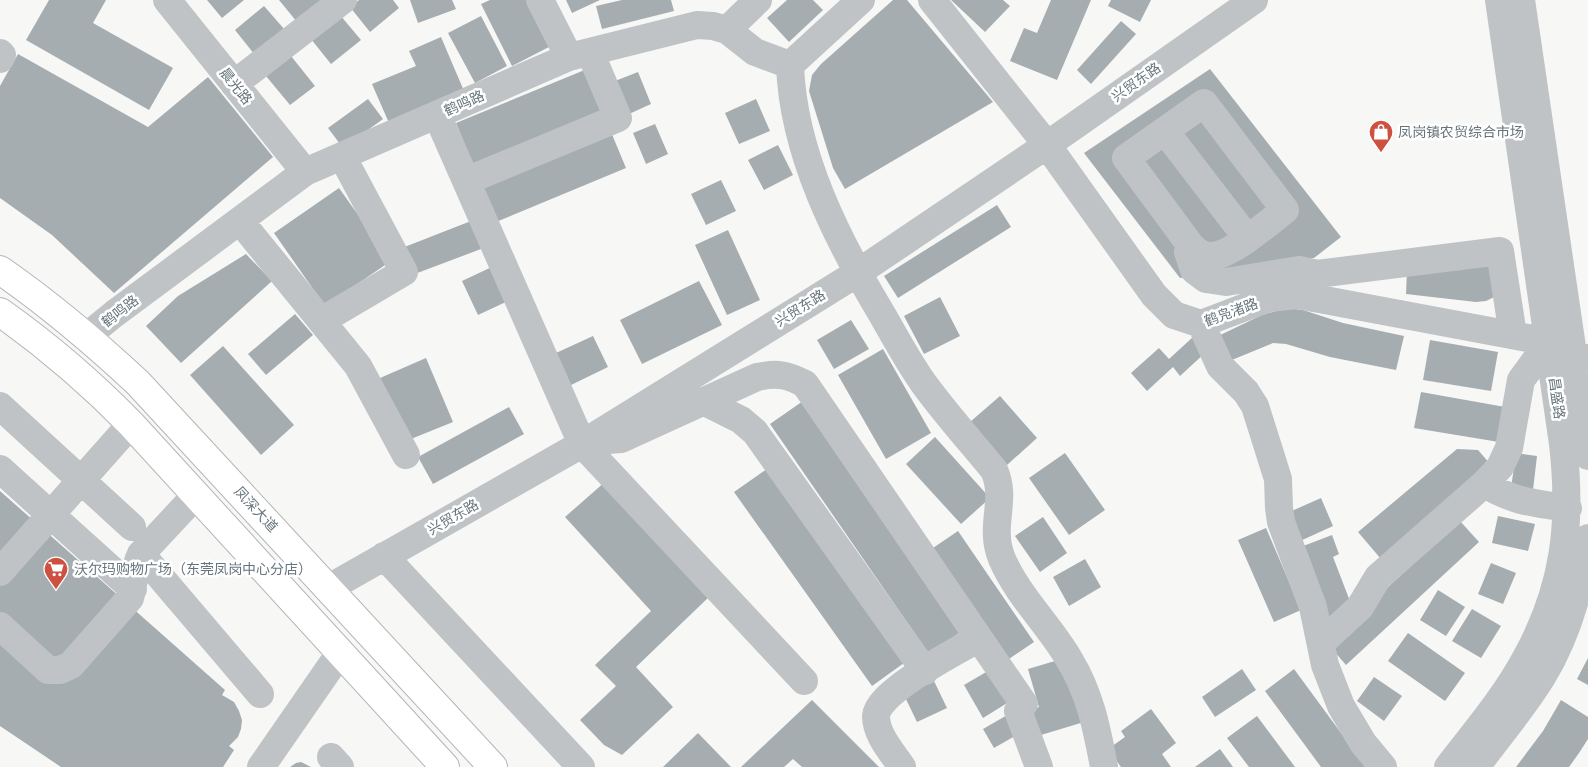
<svg xmlns="http://www.w3.org/2000/svg" width="1588" height="767" font-family="'DM Sans','Noto Sans SC',sans-serif">
	<style>
		.building { fill: #a5adb1 }
		.lines { fill: none; stroke-linecap: round; stroke-linejoin: round }
		.major-casing { stroke: #b1b6b8; stroke-width: 30 }
		.minor { stroke: #bfc3c6; stroke-width: 28 }
		.major { stroke: #fff; stroke-width: 28 }
		.labels { text-anchor: middle; dominant-baseline: central; stroke-width: 5; stroke-linejoin: round; paint-order: stroke }
		.street-label { font-size: 14px; fill: #66757c; stroke: #fff }
		.poi-label { font-size: 14px; fill: #66757c; stroke: #fff; text-anchor: start }
	</style>
	<rect width="100%" height="100%" fill="#f7f7f5"/>
	<path class="building" d="M49,0H106L93,23L173,68L149,110L26,40Z
		M207,0H244L222,18Z
		M279,0H323L297,22Z
		M359,0H393L399,8L370,32L350,7Z
		M410,0H452L456,9L418,23Z
		M490,0H526L549,47L512,66L481,4Z
		M566,0H600L572,13Z
		M622,0H671L674,11L602,29L596,6Z
		M787,0H813L823,10L789,42L767,18Z
		M893,0H907L993,102L845,189L833,168L809,91L812,75L821,64Z
		M951,0H1003L1010,6L985,32Z
		M1051,0H1091L1057,80L1010,61L1024,28L1037,33Z
		M1111,0H1151L1140,22L1108,6Z
		M264,6L285,30L255,55L235,30Z
		M340,15L361,40L331,64L311,39Z
		M481,16L507,66L475,83L448,33Z
		M1121,21L1136,34L1091,84L1077,70Z
		M441,37L464,91L389,123L372,84L416,66L409,51Z
		M18,54L148,127L208,77L273,157L114,293L52,235L0,198V86Z
		M291,56L315,86L290,105L266,76Z
		M587,69L605,114L474,167L456,123Z
		M1210,69L1341,237L1314,258L1180,278L1084,153Z
		M638,72L651,104L629,114L615,81Z
		M368,99L383,119L343,148L328,128Z
		M756,99L770,131L739,144L725,113Z
		M655,124L668,154L646,164L633,133Z
		M611,132L626,168L496,222L481,186Z
		M778,145L793,175L764,190L748,160Z
		M721,180L736,211L706,225L691,194Z
		M339,188L391,261L325,306L274,233Z
		M997,205L1011,227L898,298L884,276Z
		M471,221L481,249L412,275L402,248Z
		M728,230L760,300L727,315L695,245Z
		M246,254L272,281L181,363L146,326L178,296Z
		M496,265L512,299L478,315L462,281Z
		M1495,266L1494,297L1486,301L1476,302L1406,294L1407,270Z
		M699,281L722,325L642,364L620,320Z
		M940,297L960,336L924,354L904,316Z
		M1286,308L1303,310L1343,323L1404,336L1396,370L1330,357L1286,344L1273,343L1227,362L1216,337L1262,315Z
		M295,314L313,335L266,375L248,354Z
		M851,320L869,349L834,369L817,340Z
		M593,336L608,367L571,385L556,353Z
		M1193,337L1206,352L1180,376L1173,367L1147,391L1131,373L1159,348L1169,359Z
		M1430,340L1498,352L1491,391L1423,380Z
		M223,346L294,425L261,455L190,375Z
		M883,349L931,433L886,459L838,375Z
		M426,358L453,422L406,441L380,378Z
		M1421,392L1505,407L1499,442L1414,428Z
		M1000,396L1037,438L1007,465L970,422Z
		M803,401L962,631L929,654L770,424Z
		M509,407L524,434L433,484L418,457Z
		M935,437L990,498L961,524L906,464Z
		M1457,449L1478,450L1491,465L1381,559L1358,532Z
		M1065,453L1105,510L1069,535L1029,478Z
		M1516,453L1537,456L1533,490L1511,488Z
		M767,469L904,663L872,686L734,492Z
		M606,481L711,595L636,667L673,707L622,755L604,745L580,720L616,686L595,665L651,611L565,517Z
		M0,491L225,690L222,695L234,702L239,711L242,720L241,729L238,737L229,746L234,750L223,767H61L0,726Z
		M1321,498L1333,526L1298,542L1285,514Z
		M1498,516L1535,524L1528,551L1492,543Z
		M1043,517L1067,553L1040,572L1015,536Z
		M1460,521L1479,542L1346,665L1327,643Z
		M1266,528L1301,610L1274,622L1238,540Z
		M958,531L1034,642L1006,661L930,550Z
		M1332,535L1339,554L1333,557L1353,609L1325,620L1298,548Z
		M1085,559L1101,587L1069,606L1053,577Z
		M1491,563L1516,573L1503,604L1478,594Z
		M1438,590L1465,607L1446,636L1420,620Z
		M1472,609L1501,626L1481,658L1452,641Z
		M1408,633L1465,673L1445,701L1388,661Z
		M1065,658L1084,722L1031,738L1023,712L1039,707L1028,669Z
		M1588,658V685L1577,679Z
		M993,668L1012,700L983,718L964,685Z
		M1242,669L1256,690L1215,717L1202,697Z
		M1294,669L1366,767H1321L1265,691Z
		M1374,677L1402,696L1384,721L1357,701Z
		M934,681L947,708L917,722L904,695Z
		M812,700L879,767H802L793,759L784,767H741Z
		M1561,700L1588,717V739L1579,753L1569,767H1516L1543,731Z
		M1151,709L1176,743L1162,754L1171,767H1121L1108,749L1125,737L1121,731Z
		M1009,714L1020,733L994,748L983,729Z
		M1257,716L1295,767H1249L1227,738Z
		M698,733L731,767H663Z
		M1220,749L1233,767H1195Z
		M301,762L311,767H290L296,763Z"/>
	<g class="lines">
		<defs>
			<path id="major" d="M0,270C49,304 94,342 138,383L493,767
				M0,312C48,346 90,382 131,424L445,767"/>
		</defs>
		<use href="#major" class="major-casing"/>
		<path class="minor" d="M167,0L305,172
			M540,0L569,57
			M932,0L1047,145L1154,295L1174,315L1201,324L1269,298L1298,295L1549,342L1574,359L1588,358
			M1521,0L1588,456
			M727,30L758,0
			M0,53L2,55L0,59
			M790,65C793,154 838,241 883,316C896,339 909,363 924,384C946,414 971,442 994,470C1008,501 988,525 1002,559C1018,596 1049,625 1069,659C1090,693 1097,729 1104,767
			M234,84L343,0
			M437,115L582,444L804,681
			M1165,131L1247,238
			M466,181L618,118L590,52
			M240,221L358,366L406,455
			M1191,246C1197,252 1203,257 1212,256C1231,256 1269,222 1285,210L1204,103L1126,158L1191,246L1188,252L1194,270L1206,279L1226,282L1299,270L1317,274L1313,298
			M1317,274L1500,251L1513,335
			M321,321L404,272L342,156
			M1201,324L1220,366L1246,392L1255,406L1278,479L1279,508L1281,522L1313,607L1325,665L1341,706L1363,743L1383,767
			M87,336L114,314L305,172L569,57L697,25L713,26L727,30L755,52L790,65L861,0
			M703,401L741,420L755,432L925,671
			M0,406L132,527
			M608,440L621,439L757,377C777,373 786,374 805,384L1024,704L1018,711L1039,767
			M0,469L133,589
			M1484,484C1515,502 1533,503 1568,508
			M141,554L260,694
			M384,556L581,767
			M0,572L131,424
			M329,588L582,444L859,272L1047,145L1254,0
			M0,626L48,670H60L71,665L130,598C135,582 133,570 141,554L196,495
			M1321,643L1360,607L1378,577L1484,484L1500,467L1509,448L1521,380L1549,342
			M331,757L340,767
			M261,767L340,653
			M902,767C892,752 876,735 876,716C877,692 957,651 978,639
			M1448,767C1475,732 1505,697 1526,658C1565,587 1572,523 1563,444L1499,0
			M1476,767C1498,737 1523,708 1542,677C1568,635 1581,586 1588,538"/>
		<use href="#major" class="major"/>
	</g>
	<defs>
		<symbol id="shop-pin" viewBox="-11 -11 22 30"><path d="M0 17L-7.5 6A9.5 9.5 0 1 1 7.5 6Z" fill="#cd5040" stroke="#fff"/><path d="M-5-2.5h2.3a2.7 3.5 0 0 1 5.4 0H5L5.5 6h-11ZM-1.5-2.5h3a1.5 2.3 0 0 0-3 0Z" fill="#fff"/></symbol>
		<symbol id="supermarket-pin" viewBox="-11 -11 22 30"><path d="M0 17L-7.5 6A9.5 9.5 0 1 1 7.5 6Z" fill="#cd5040" stroke="#fff"/><path d="M-6-5.5h2.5l.6 2H6L4.5 2H-2.5L-4.4-4H-6ZM-1.5 3.2a1.3 1.3 0 1 0 .1 0ZM3 3.2a1.3 1.3 0 1 0 .1 0Z" fill="#fff"/></symbol>
	</defs>
	<g fill-rule="evenodd">
		<use href="#shop-pin" x="1367" y="118" width="28" height="38"/>
		<use href="#supermarket-pin" x="42" y="555" width="28" height="38"/>
	</g>
	<g class="labels">
		<g class="street-label">
			<text transform="translate(1136 82) rotate(-35)">兴贸东路</text>
			<text transform="translate(236 86) rotate(51)">晨光路</text>
			<text transform="translate(464 103) rotate(-24)">鹤鸣路</text>
			<text transform="translate(800 308) rotate(-32)">兴贸东路</text>
			<text transform="translate(120 311) rotate(-38)">鹤鸣路</text>
			<text transform="translate(1231 312) rotate(-20)">鹤凫渚路</text>
			<text transform="translate(1557 398) rotate(82)">昌盛路</text>
			<text transform="translate(256 509) rotate(47)">凤深大道</text>
			<text transform="translate(453 517) rotate(-30)">兴贸东路</text>
		</g>
		<g class="poi-label">
			<text x="1398" y="132">凤岗镇农贸综合市场</text>
			<text x="74" y="569">沃尔玛购物广场（东莞凤岗中心分店）</text>
		</g>
	</g>
</svg>
